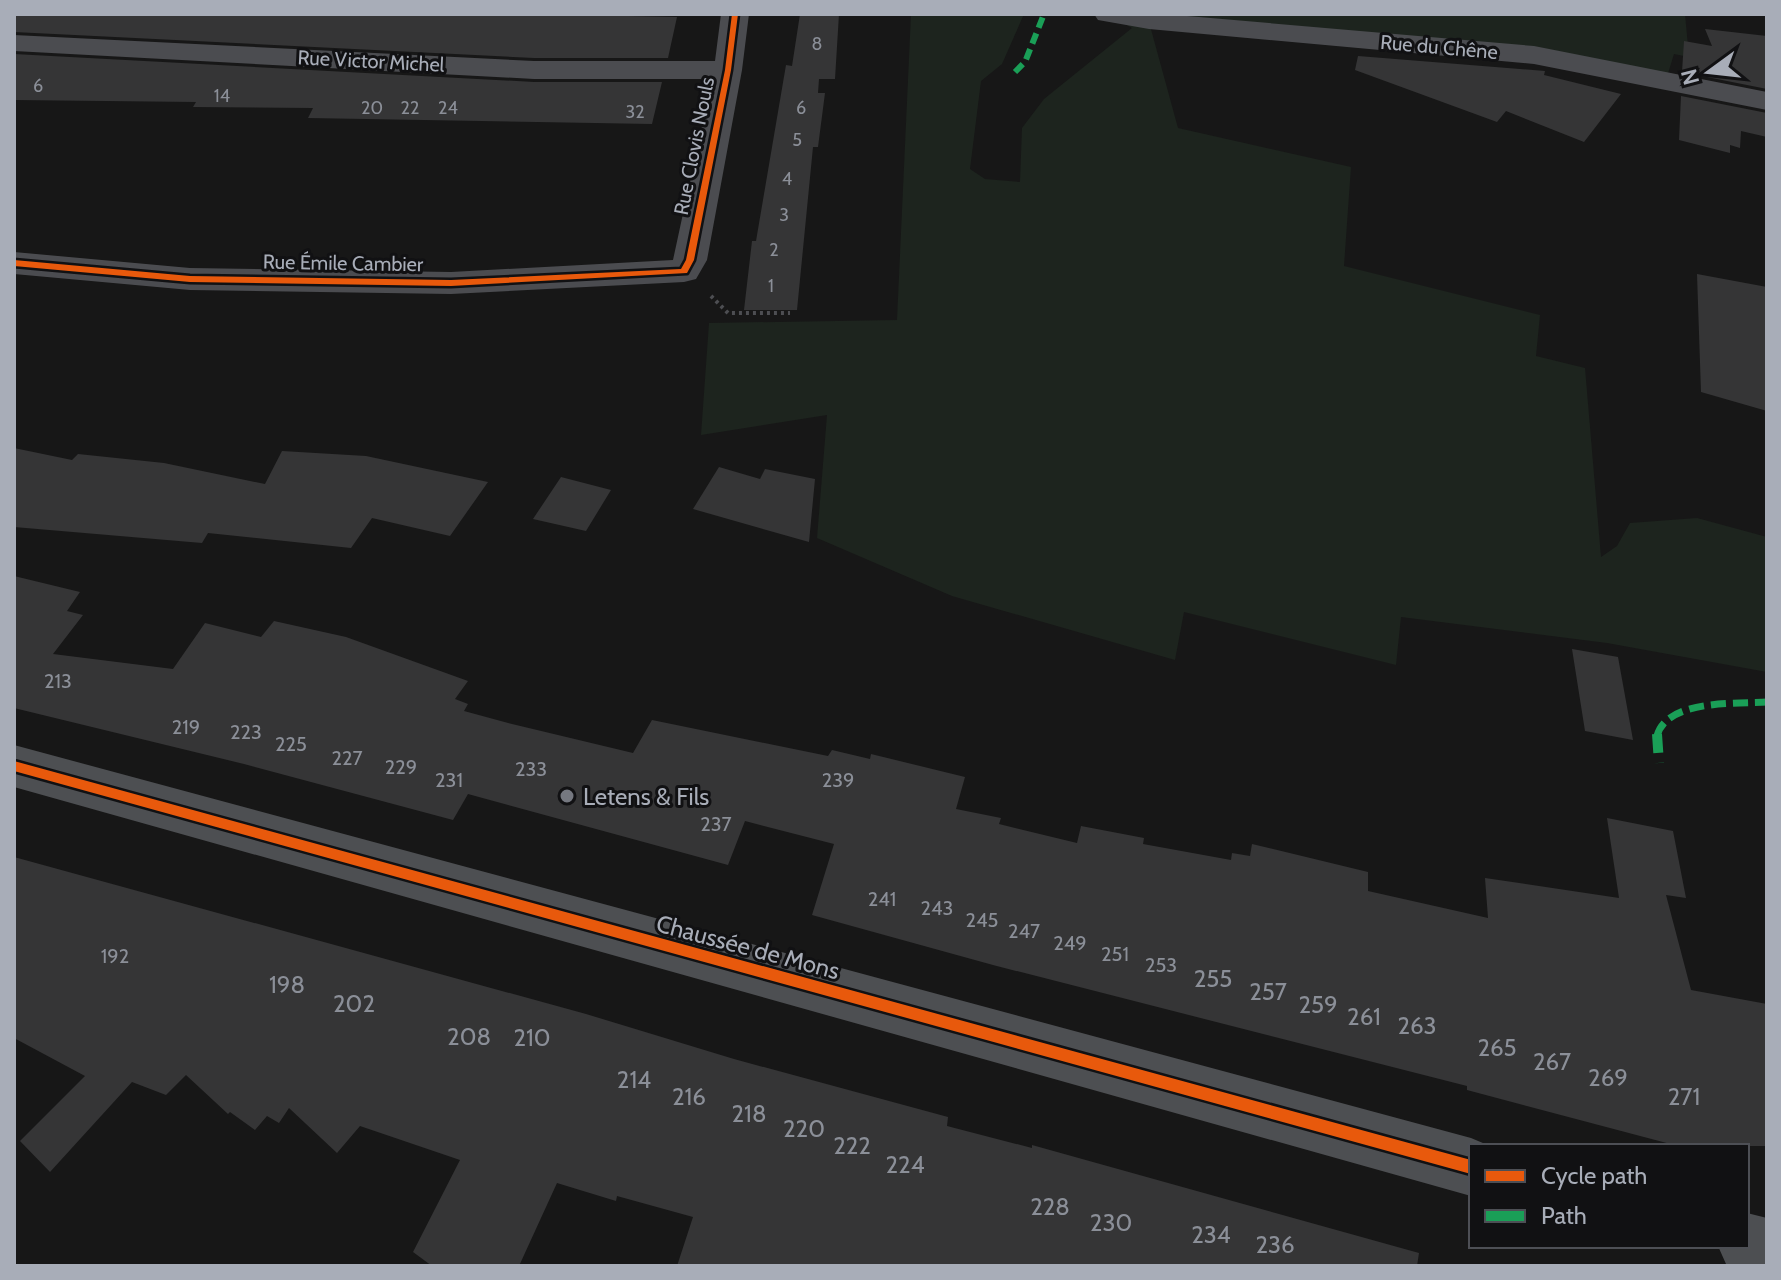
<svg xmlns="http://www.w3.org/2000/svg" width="1781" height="1280" font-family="Cabin,sans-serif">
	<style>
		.green { fill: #1d241e }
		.building { fill: #353536 }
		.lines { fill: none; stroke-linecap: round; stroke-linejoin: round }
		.path { stroke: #4d4e52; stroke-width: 4; stroke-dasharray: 3 4; stroke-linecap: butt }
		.minor { fill: #4b4c50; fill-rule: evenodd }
		.major { fill: #4d4f52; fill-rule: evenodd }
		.quiet-far2 { stroke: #1a9f57; stroke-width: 6; stroke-dasharray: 11 6; stroke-linecap: butt }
		.quiet-far1 { stroke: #1a9f57; stroke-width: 7; stroke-dasharray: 15 7; stroke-linecap: butt }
		.quiet { stroke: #1a9f57; stroke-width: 10; stroke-dasharray: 19 10; stroke-linecap: butt }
		.cycleway-casing { stroke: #111113; stroke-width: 5 }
		.cycleway { fill: #e8590c; fill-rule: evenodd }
		.poi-dot { fill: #757880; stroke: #111113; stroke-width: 3 }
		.labels { text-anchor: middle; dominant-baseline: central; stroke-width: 6; stroke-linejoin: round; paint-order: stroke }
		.far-number-label { font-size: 18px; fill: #8b8f98 }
		.far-street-label { font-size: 20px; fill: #a8adb8; stroke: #111113 }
		.number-label { font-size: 20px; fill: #8b8f98 }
		.poi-label { font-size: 24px; fill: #a8adb8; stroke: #111113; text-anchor: start }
		.street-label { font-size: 24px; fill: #a8adb8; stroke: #111113 }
		.near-number-label { font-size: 24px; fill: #8b8f98 }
	</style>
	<rect width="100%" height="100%" fill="#171717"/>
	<path class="green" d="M911,14H1024L1002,64L981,81L970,169L985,179L1020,182L1022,128L1044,99L1132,28L1108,14H1685L1689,57L1674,54L1666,80L1598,66L1149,22L1178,128L1351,167L1344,266L1540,315L1536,356L1585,368L1601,557L1617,546L1630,523L1697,518L1767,537V672L1607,643L1401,617L1396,665L1184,612L1175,660L952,596L817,538L827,415L701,435L709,323L897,320Z"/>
	<path class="building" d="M14,14H533L677,17L668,58H534L14,32Z
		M800,14H839L835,79H819L818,93H825L818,147H813L797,310H744L752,241H756L786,65L792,66Z
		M1705,29L1767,36V89L1682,72L1684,41L1712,46Z
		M14,54L534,82H662L652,124L308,118L313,108L193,107L196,102L14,100Z
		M1358,56L1545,71L1544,75L1621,94L1584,142L1506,111L1497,122L1355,70Z
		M1681,96L1767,113V137L1741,131L1740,148L1730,145V153L1679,140Z
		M1697,274L1767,287V411L1701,392Z
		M14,448L72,460L78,454L164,463L265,484L282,451L366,456L488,482L450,536L372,518L351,548L208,533L202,543L14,527Z
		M719,467L760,479L765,469L815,479L809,542L693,509Z
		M561,477L611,490L586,531L533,519Z
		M14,576L80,592L67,611L83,615L53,654L173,669L205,623L261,637L274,621L346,637L468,681L455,699L468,704L464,711L512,724L633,753L652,720L828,756L832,750L870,759L871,754L965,777L956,809L1001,818L999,824L1077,843L1081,826L1144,838L1143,844L1231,860L1232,853L1250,856L1252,844L1368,872V891L1488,918L1485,878L1619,898L1607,818L1673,831L1686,898L1666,895L1691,990L1767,1004V1146H1678L1467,1090V1086L993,965L812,915L834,844L745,821L728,865L468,794L453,820L244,764L14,708Z
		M1572,649L1618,657L1633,740L1585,731Z
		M14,857L586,1014L734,1059L948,1117L947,1126L1032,1148V1145L1419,1253L1417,1266H677L693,1217L617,1196L616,1201L557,1183L519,1266H432L413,1252L460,1160L360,1126L337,1153L289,1108L279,1123L267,1116L255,1130L230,1112L228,1114L186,1075L166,1095L132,1082L50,1172L20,1141L85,1076L14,1038Z"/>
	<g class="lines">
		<path class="path" d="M711,296L728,313H790"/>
		<path class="minor" d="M721,14H749L742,70L707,260L696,279L684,282L451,294L190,290L14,274V252L190,268L451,272L673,260L712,79H534L14,51V35L534,61H715Z
			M1094,14H1164L1534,46L1767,92V110L1534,64L1149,29L1098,20Z"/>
		<path class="major" d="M14,745L1471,1138L1490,1146H1471V1196L14,787Z
			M1747,1213L1767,1218V1266H1730L1726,1264L1718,1246H1747Z"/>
		<path class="quiet-far2" d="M1015,72L1025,62L1044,14"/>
		<path class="quiet-far1" d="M1657,736C1667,699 1736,704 1767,702"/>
		<path class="quiet" d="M1657,734L1659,763"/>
		<defs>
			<path id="cycleway" d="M732,14H738L731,70L694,260L687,273L451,286L190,282L14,266V260L190,276L451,280L681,269L686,260L725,70Z
				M14,761L1471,1160V1174L14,771Z"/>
		</defs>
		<use href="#cycleway" class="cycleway-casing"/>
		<use href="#cycleway" class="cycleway"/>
	</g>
	<circle class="poi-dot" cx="567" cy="796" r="8"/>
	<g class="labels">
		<g class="far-number-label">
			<text x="817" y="44">8</text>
			<text x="38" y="86">6</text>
			<text x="222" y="96">14</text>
			<text x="372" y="108">20</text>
			<text x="410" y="108">22</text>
			<text x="448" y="108">24</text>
			<text x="801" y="108">6</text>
			<text x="635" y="112">32</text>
			<text x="797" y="140">5</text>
			<text x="787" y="179">4</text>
			<text x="784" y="215">3</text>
			<text x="774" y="250">2</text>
			<text x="771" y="286">1</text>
		</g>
		<g class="far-street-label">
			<text transform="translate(1439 47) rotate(5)">Rue du Chêne</text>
			<text transform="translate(371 61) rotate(3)">Rue Victor Michel</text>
			<text transform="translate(694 146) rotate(-79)">Rue Clovis Nouls</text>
			<text transform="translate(343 263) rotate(1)">Rue Émile Cambier</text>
		</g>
		<g class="number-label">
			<text x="58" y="681">213</text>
			<text x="186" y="727">219</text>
			<text x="246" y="732">223</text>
			<text x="291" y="744">225</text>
			<text x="347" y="758">227</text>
			<text x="401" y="767">229</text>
			<text x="531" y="769">233</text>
			<text x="449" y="780">231</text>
			<text x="838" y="780">239</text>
			<text x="716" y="824">237</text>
			<text x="882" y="899">241</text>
			<text x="937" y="908">243</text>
			<text x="982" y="920">245</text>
			<text x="1024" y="931">247</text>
			<text x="1070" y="943">249</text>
			<text x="1115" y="954">251</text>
			<text x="115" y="956">192</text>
			<text x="1161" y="965">253</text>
		</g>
		<g class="poi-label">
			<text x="583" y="796">Letens &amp; Fils</text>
		</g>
		<g class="street-label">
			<text transform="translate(748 947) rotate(15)">Chaussée de Mons</text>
		</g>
		<g class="near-number-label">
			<text x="1213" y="978">255</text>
			<text x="287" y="984">198</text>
			<text x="1268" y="991">257</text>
			<text x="354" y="1003">202</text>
			<text x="1318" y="1004">259</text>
			<text x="1364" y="1016">261</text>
			<text x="1417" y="1025">263</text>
			<text x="469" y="1036">208</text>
			<text x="532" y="1037">210</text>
			<text x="1497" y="1047">265</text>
			<text x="1552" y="1061">267</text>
			<text x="1608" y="1077">269</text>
			<text x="634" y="1079">214</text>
			<text x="689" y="1096">216</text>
			<text x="1684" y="1096">271</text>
			<text x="749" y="1113">218</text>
			<text x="804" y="1128">220</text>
			<text x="852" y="1145">222</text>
			<text x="905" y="1164">224</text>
			<text x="1050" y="1206">228</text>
			<text x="1111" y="1222">230</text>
			<text x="1211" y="1234">234</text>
			<text x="1275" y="1244">236</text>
		</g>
	</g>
	<rect width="1781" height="1280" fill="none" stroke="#a8adb8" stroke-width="32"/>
	<rect x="1469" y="1144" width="280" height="104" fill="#111113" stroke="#4d4f55" stroke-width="2"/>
	<rect x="1485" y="1170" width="40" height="12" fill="#e8590c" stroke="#4d4f55" stroke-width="2"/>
	<text x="1541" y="1184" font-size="24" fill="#a8adb8">Cycle path</text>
	<rect x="1485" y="1210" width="40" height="12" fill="#1a9f57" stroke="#4d4f55" stroke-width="2"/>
	<text x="1541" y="1224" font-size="24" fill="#a8adb8">Path</text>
	<g transform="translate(1709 72) rotate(255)" stroke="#111113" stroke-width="6" paint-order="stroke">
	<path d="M0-6L14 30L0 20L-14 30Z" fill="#a8adb8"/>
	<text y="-12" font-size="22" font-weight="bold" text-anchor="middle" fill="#a8adb8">N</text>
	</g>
</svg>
